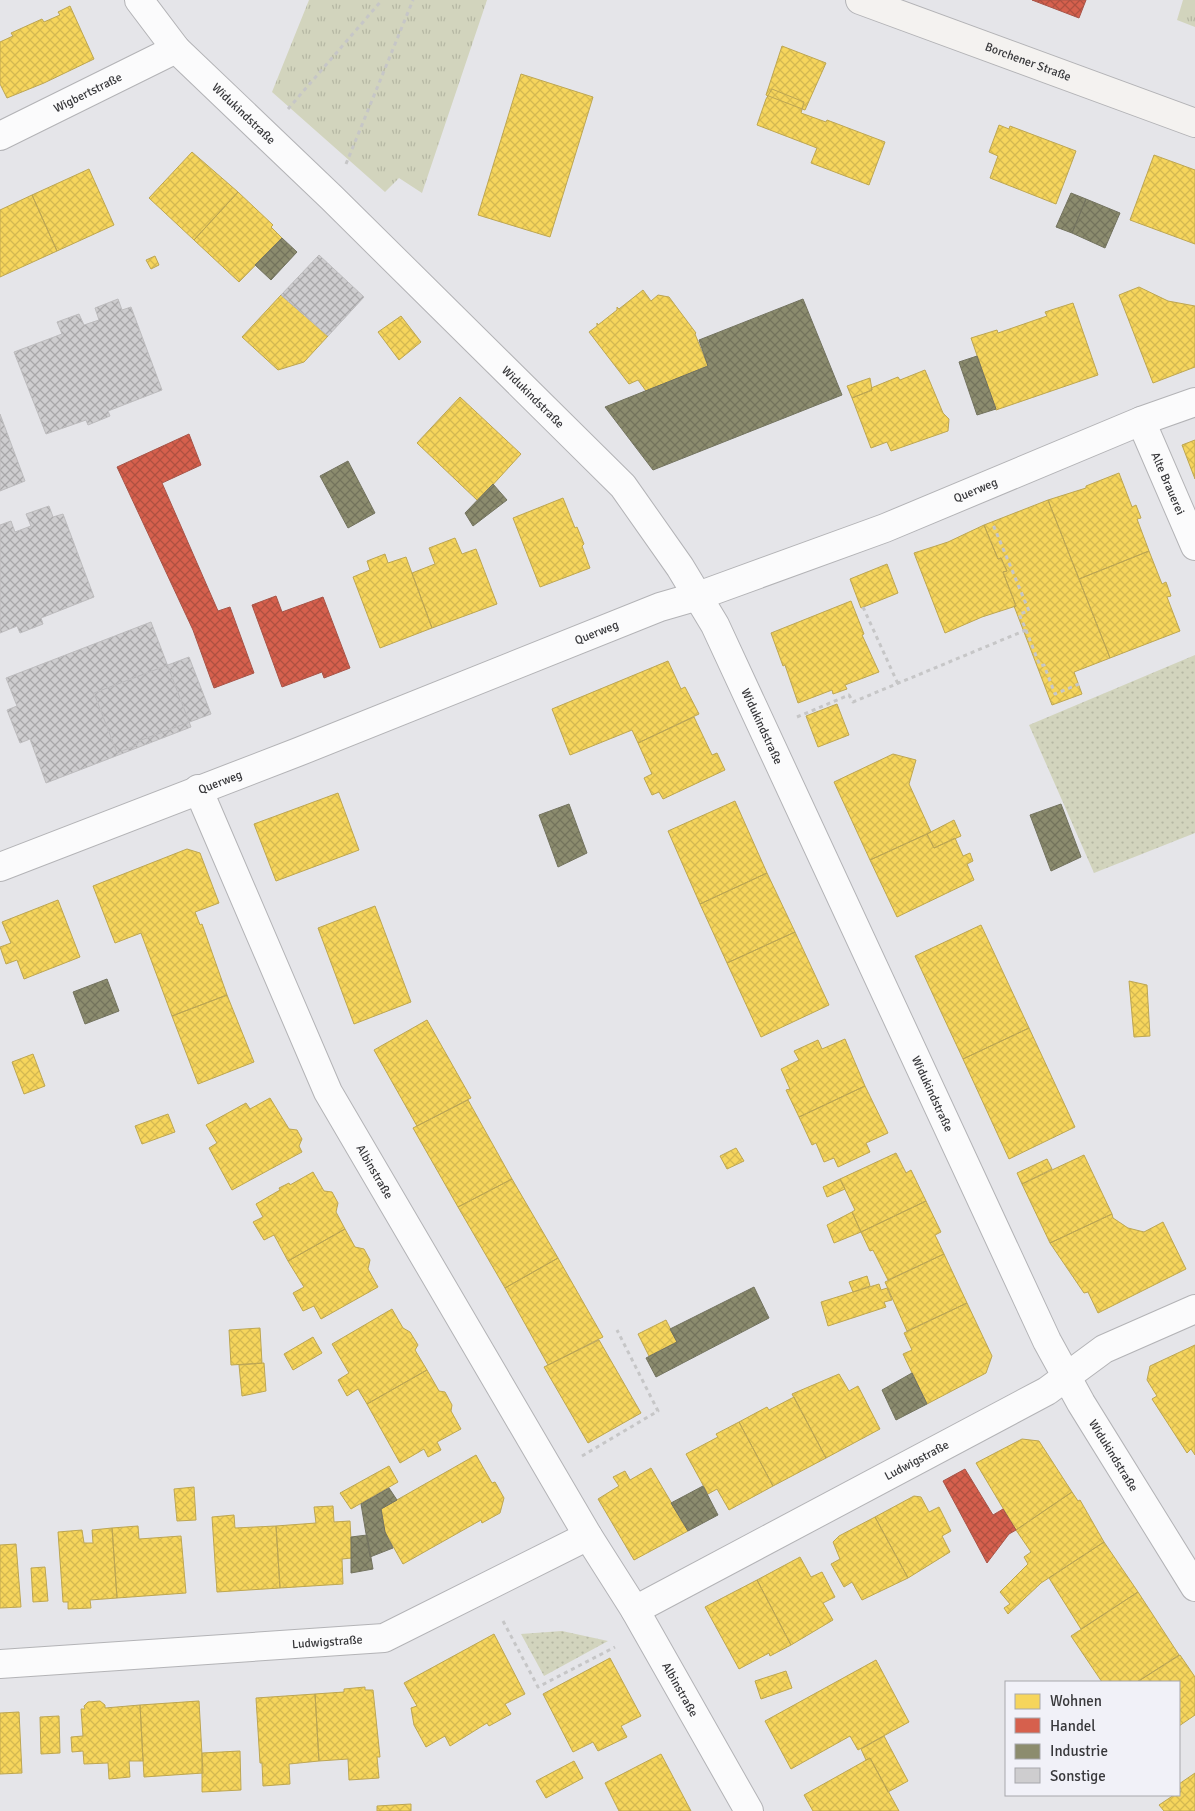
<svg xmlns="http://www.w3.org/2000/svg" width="1195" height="1811" font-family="Signika,sans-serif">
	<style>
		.grass { fill: url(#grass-dots) }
		.park { fill: url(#park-tufts) }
		.homes { fill: url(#homes-cross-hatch); stroke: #bda652 }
		.shops { fill: url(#shops-cross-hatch); stroke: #a75448 }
		.industry { fill: url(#industry-cross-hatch); stroke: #73735f }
		.building { fill: url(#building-cross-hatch); stroke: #bdbcbe }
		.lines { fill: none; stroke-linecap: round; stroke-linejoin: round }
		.street-casing { stroke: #b3b3b6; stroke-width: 30 }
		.secondary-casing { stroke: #b3b3b6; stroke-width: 30 }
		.path { stroke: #c6c6c7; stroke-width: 3; stroke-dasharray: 4 4; stroke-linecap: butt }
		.street { stroke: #fbfbfc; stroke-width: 28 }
		.secondary { stroke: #f4f2f0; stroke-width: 28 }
		.labels { text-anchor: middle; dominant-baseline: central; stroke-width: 5; stroke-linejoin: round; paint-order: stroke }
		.street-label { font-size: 12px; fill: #38383b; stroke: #f1f1f8 }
	</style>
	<defs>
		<pattern id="grass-dots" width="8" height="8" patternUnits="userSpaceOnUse" patternTransform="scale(1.25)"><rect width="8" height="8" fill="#d2d4bd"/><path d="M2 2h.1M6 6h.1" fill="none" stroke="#b5b7a3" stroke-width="1.8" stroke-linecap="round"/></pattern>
		<pattern id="park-tufts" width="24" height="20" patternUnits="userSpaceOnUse" patternTransform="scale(1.25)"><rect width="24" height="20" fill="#d2d4bd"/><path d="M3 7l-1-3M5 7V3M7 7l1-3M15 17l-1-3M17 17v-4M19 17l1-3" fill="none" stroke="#b5b7a3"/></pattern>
		<pattern id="homes-cross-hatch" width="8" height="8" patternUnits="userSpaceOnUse" patternTransform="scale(1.25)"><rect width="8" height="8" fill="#f6d55c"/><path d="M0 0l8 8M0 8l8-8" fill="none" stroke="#d4b851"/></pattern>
		<pattern id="shops-cross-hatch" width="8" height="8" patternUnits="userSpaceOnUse" patternTransform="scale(1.25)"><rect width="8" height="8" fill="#d6604d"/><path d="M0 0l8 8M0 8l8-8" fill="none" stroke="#af5041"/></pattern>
		<pattern id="industry-cross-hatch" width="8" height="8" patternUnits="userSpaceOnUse" patternTransform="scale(1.25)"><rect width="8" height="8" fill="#8c8c6e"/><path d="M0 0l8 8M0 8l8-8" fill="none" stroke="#73735c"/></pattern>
		<pattern id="building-cross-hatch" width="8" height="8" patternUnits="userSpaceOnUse" patternTransform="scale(1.25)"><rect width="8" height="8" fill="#cecdcf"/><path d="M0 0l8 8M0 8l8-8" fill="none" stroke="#a8a7a9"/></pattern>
	</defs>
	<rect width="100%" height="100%" fill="#e5e5e9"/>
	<path class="grass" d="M1195,655V833L1094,873L1029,725Z
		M562,1631L608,1641L544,1676L521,1634Z"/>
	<path class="park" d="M309,0H487L422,193L399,178L385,192L272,92Z
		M1183,0H1195V27L1177,20Z"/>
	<path class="homes" d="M70,6L94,59L44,83L7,98L0,84V42L13,36L11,33L42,19L44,22L60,15L58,12Z
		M782,46L826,63L805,110L766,95Z
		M521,74L593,97L550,237L478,215Z
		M772,89L804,102L801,113L826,122L827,120L885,142L869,185L811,163L817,148L757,125L766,99Z
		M999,125L1009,129L1010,126L1076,151L1056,204L990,178L998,156L989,152Z
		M192,152L238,192L194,240L149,198Z
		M1154,155L1195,170V244L1130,220Z
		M89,169L114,225L57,251L32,195Z
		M238,192L273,225L271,227L282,238L239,282L194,240Z
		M32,195L57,251L0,277V210Z
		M155,256L159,265L151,269L146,260Z
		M1139,287L1168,301L1195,306V367L1153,383L1119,295Z
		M643,290L651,301L658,295L669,297L696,333L695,334L708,366L646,391L638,380L629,384L589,332L597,326V323L598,325L617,310V307L619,309Z
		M281,295L328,336L304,362L278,370L242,337Z
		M1073,303L1098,375L996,410L971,338L997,330L998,333L1047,316L1045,312Z
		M401,316L421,342L399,360L378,332Z
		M925,370L943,413L949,419L948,431L891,451L887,442L871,448L852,398L872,390L871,388L898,377L900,380Z
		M870,378L872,390L852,398L847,386Z
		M460,397L521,454L478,501L417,443Z
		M1195,440V479L1182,445Z
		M1119,473L1132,507L1136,505L1141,518L1137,519L1149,551L1079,579L1048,500L1086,488V486Z
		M563,498L575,528L577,527L584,544L582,546L590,568L540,587L513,518Z
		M1048,500L1110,658L1074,672L1082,694L1052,705L1014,606H1016L1003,572L1007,571L1001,558L998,559L984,525Z
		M984,525L998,559L1001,558L1004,565L1007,571L1003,572L1016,606L982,617L945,633L914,553L948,542Z
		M455,538L462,554L476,549L497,604L432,628L412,573L435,564L429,548Z
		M1149,551L1162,584L1166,582L1171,596L1167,597L1180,631L1110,658L1079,579Z
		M385,554L388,563L406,557L432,628L380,648L353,577L370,570L367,561Z
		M887,564L898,593L861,608L850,579Z
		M851,601L864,634L862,635L879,672L845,685L847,689L833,694L832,690L798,703L785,665L783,666L771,633Z
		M668,661L681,689L685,687L699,714L638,743L632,730L570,755L552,709Z
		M837,704L849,735L818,747L806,716Z
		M694,717L712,755L717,753L725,770L663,799L659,792L652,795L644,778L652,774L638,743Z
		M893,754L916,760L909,784L931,832L870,860L834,782Z
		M338,793L359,850L276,881L254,824Z
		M735,801L767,873L700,904L668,831Z
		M954,820L961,836L934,848L927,834Z
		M927,834L934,848L955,838L963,856L970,853L973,861L967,864L974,880L897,917L870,860Z
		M187,849L200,853L219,903L195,912L200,925L202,924L227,995L172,1016L141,933L115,943L93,886Z
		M767,873L795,932L727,963L700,904Z
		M58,900L80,957L24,979L17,960L6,964L0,947L11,943L2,922Z
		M375,906L411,1002L354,1024L318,928Z
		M981,925L1029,1028L963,1059L915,956Z
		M795,932L829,1005L761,1037L727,963Z
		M1129,981L1147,985L1150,1036L1134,1037Z
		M227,995L254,1062L198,1084L172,1016Z
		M427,1020L471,1098L417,1126L374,1050Z
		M1029,1028L1075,1127L1009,1159L963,1059Z
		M845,1039L865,1086L799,1117L786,1090L790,1089L781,1069L799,1060L794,1051L818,1040L822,1049Z
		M33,1054L45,1086L24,1094L12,1062Z
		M865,1086L888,1133L866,1143L870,1152L838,1167L834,1158L824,1162L816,1143L812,1145L799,1117Z
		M270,1098L289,1129L297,1130L302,1139L299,1146L302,1152L232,1190L209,1148L217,1143L206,1125L246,1103L250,1109Z
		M468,1100L512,1179L458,1207L413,1128Z
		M168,1114L175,1132L142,1144L135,1126Z
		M736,1148L744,1161L727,1169L720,1156Z
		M896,1153L906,1173L911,1170L926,1201L861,1232L852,1212L855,1210L840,1179Z
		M1084,1155L1112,1214L1050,1243L1022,1184Z
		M1047,1159L1052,1169L1022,1184L1017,1173Z
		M313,1172L324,1191L332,1192L338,1203L336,1212L345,1229L288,1261L274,1235L264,1240L253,1222L263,1217L256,1204L280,1190L279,1188L289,1183L290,1185Z
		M512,1179L558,1258L505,1288L458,1207Z
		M840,1179L845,1189L827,1197L823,1187Z
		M926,1201L941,1232L935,1235L944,1254L888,1280L873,1250L870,1251L861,1232Z
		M852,1212L861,1232L834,1243L827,1225Z
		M1112,1214L1113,1218L1128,1228L1144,1232L1163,1222L1186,1269L1098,1313L1088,1292L1084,1293L1050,1243Z
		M345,1229L355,1247L364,1249L370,1260L368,1269L378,1287L321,1319L314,1306L303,1311L293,1293L304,1287L288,1261Z
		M944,1254L967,1303L907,1331L885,1282Z
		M558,1258L603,1337L548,1365L505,1288Z
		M867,1276L870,1286L853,1292L849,1282Z
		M879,1284L881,1290L887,1288L892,1300L884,1302L886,1307L828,1326L821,1302Z
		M967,1303L992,1356L986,1373L927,1404L903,1354L912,1350L904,1333Z
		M392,1309L403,1328L410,1332L418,1345L415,1350L427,1370L367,1404L358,1389L347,1396L338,1380L349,1373L332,1344Z
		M666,1320L677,1342L649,1356L638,1334Z
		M260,1328L262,1363L231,1365L229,1330Z
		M313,1337L322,1353L293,1370L284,1354Z
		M599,1340L641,1413L588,1443L544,1367Z
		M1195,1345V1455L1191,1449L1187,1453L1152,1399L1157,1396L1147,1380L1150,1366Z
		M264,1363L266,1391L242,1396L239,1365Z
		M427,1370L439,1391L445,1392L452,1405L451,1411L461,1429L437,1442L441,1450L428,1457L424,1449L400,1463L367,1404Z
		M839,1374L849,1391L858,1386L880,1429L826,1458L792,1394Z
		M794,1397L826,1458L773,1486L739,1422L767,1407L769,1410Z
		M739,1422L773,1486L729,1510L717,1489L708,1494L686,1454L718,1437L716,1434Z
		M1022,1439L1039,1441L1072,1492L1016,1530L976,1463Z
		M476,1455L492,1483L495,1482L504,1498L500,1513L482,1523L481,1520L403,1564L385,1532L381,1509Z
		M389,1466L398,1482L351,1509L340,1493Z
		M651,1468L688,1531L634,1560L598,1499L619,1486L613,1477L625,1471L630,1480Z
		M194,1487L196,1520L177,1521L174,1489Z
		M1072,1492L1078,1501L1080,1500L1104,1542L1041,1583L1008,1614L1004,1608L1010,1604L1000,1592L1028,1564L1024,1557L1031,1552L1016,1530Z
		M914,1496L921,1497L929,1512L939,1507L951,1531L942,1536L950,1552L908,1578L875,1517Z
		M333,1506L334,1522L350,1521L352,1558L342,1559L343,1584L280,1588L276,1526L316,1523L314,1507Z
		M234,1515L235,1528L276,1526L280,1588L217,1592L212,1517Z
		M875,1517L908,1578L862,1600L852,1582L844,1587L831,1564L840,1559L833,1542L839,1536Z
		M138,1526L139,1539L181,1536L186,1593L117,1598L112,1528Z
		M112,1528L117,1598L90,1600L91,1608L68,1609V1602H63L58,1532L82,1530L84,1543H93L92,1530Z
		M1104,1542L1138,1592L1081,1629L1049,1578Z
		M16,1544L21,1607L0,1608V1545Z
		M800,1557L811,1577L822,1572L835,1597L823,1603L833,1620L791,1645L757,1580Z
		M45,1567L48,1601L33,1602L31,1568Z
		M757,1580L791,1645L770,1656L769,1653L739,1669L705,1607Z
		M1138,1592L1179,1655L1137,1682H1102L1071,1636Z
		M494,1634L525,1694L505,1704L511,1714L489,1726L487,1723L450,1746L445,1736L426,1747L414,1725L411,1708L417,1706L404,1683Z
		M1180,1655L1195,1677V1715L1179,1726V1682H1137Z
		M610,1658L641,1716L621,1726L627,1737L598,1751L593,1742L573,1752L543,1694Z
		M876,1660L909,1722L858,1750L850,1736L791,1769L765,1721Z
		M786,1671L792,1688L761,1699L755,1681Z
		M365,1687V1690H373L380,1757H377L379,1778L349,1780L348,1759L319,1761L315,1694L344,1692V1689Z
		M315,1694L319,1761L289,1764L290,1784L263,1786L262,1763H260L256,1698Z
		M100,1701L105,1705V1708L140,1705L143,1761H129L130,1777L109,1779L108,1763L84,1764L83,1751L72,1752L71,1737L83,1736L81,1709H85L84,1706L88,1702Z
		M199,1701L203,1773L144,1777L140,1705Z
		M19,1712L22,1773L0,1774V1713Z
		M59,1716L60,1753L41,1754L40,1717Z
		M884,1736L908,1781L888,1792L870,1758L866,1760L861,1749Z
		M240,1751L241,1790L202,1792V1753Z
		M661,1754L691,1811H619L605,1783Z
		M870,1758L899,1811H813L804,1795Z
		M574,1761L583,1778L546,1798L536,1781Z
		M1195,1773V1811H1164L1159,1805L1174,1795H1179L1181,1790L1179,1784Z
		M411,1804V1811H377V1806Z"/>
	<path class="shops" d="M1032,0H1086L1079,18Z
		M189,434L201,465L162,483L218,611L230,607L254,673L214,688L193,630L117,467Z
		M276,596L282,612L323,597L350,668L324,678L322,672L282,687L252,605Z
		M965,1469L993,1515L1003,1509L1016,1530L1009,1534L987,1563L943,1481Z"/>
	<path class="industry" d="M1071,193L1086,199L1072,233L1056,227Z
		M1086,199L1120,213L1105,248L1072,233Z
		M282,238L297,252L271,280L255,265Z
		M803,299L842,395L653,470L605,407L708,366L699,340Z
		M977,356L996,409L977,415L959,362Z
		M348,461L375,513L348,528L320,476Z
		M493,484L507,500L473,526L465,513Z
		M569,804L587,853L558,867L539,815Z
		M1061,804L1081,857L1051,871L1030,815Z
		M107,979L119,1011L85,1024L73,992Z
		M754,1287L769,1318L656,1377L646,1358L677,1342L670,1329Z
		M912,1373L927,1404L896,1420L882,1390Z
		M703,1486L718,1515L688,1531L671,1503Z
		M389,1488L397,1500L381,1509L385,1532L393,1548L370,1557L361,1504Z
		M367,1535L373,1569L351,1573V1537Z"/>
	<path class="building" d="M319,255L364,297L328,336L281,295Z
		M118,299L122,310L131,307L162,390L108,411L110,416L88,425L86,420L46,434L14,352L62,334L57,322L79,314L84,325L99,320L95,308Z
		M0,414L25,481L0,491Z
		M49,506L53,517L63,514L94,597L41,618L43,624L20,633L17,626L0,633V525L11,521L15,532L31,526L26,514Z
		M151,622L191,727L46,783L30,739L20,743L7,710L17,706L6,678Z
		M189,657L211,714L136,742L137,745L117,753L94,693Z"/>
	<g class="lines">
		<defs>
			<g id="street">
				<path id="s1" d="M139,0L176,49L332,198L623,486L680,567L715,625L1047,1341L1081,1403L1195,1587"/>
				<path id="s2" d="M0,136L176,49"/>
				<path id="s3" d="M1141,421L1195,546"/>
				<path id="s4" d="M198,789L328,1092L588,1536"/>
				<path id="s5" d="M0,867L298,752L660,607L698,596L885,528L1141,421L1195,402"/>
				<path id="s6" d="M635,1610L1047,1391L1104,1349L1195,1309"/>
				<path id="s7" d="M0,1664L384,1638L588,1536L635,1610L749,1811"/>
			</g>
			<g id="secondary">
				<path id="s8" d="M860,0L1195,123"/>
			</g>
		</defs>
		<use href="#street" class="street-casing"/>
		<use href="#secondary" class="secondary-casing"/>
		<path class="path" d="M288,109L382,0
			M346,164L413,0
			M863,607L898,684
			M1026,630L1040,666L1044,665L1055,694L1079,684
			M797,717L849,695L853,702L1026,630L1019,614L1029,611L992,522
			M582,1456L658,1411L617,1330
			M503,1621L538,1687L615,1647"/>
		<use href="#street" class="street"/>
		<use href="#secondary" class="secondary"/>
	</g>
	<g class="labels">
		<g class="street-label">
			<text stroke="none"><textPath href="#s8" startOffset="179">Borchener Straße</textPath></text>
			<text stroke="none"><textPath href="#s2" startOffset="98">Wigbertstraße</textPath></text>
			<text stroke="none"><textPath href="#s1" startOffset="155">Widukindstraße</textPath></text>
			<text stroke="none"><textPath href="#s1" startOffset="560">Widukindstraße</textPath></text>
			<text stroke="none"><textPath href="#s3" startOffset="68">Alte Brauerei</textPath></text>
			<text stroke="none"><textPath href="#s5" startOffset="1046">Querweg</textPath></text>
			<text stroke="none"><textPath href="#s5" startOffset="641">Querweg</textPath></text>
			<text stroke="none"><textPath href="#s1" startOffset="965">Widukindstraße</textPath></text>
			<text stroke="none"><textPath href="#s5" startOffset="236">Querweg</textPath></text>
			<text stroke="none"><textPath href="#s1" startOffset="1370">Widukindstraße</textPath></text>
			<text stroke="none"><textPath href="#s4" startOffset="422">Albinstraße</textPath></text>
			<text stroke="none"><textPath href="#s1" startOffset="1775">Widukindstraße</textPath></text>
			<text stroke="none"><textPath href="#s6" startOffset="319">Ludwigstraße</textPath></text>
			<text stroke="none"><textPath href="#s7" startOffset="328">Ludwigstraße</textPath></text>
			<text stroke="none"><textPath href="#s7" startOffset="792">Albinstraße</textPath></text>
		</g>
	</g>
	<rect x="1005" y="1681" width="175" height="115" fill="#f1f1f8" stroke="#a7a7ac"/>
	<rect x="1015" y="1694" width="25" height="15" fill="#f6d55c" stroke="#a7a7ac"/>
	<text x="1050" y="1706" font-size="15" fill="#38383b">Wohnen</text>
	<rect x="1015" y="1718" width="25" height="15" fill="#d6604d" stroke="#a7a7ac"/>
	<text x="1050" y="1731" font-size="15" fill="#38383b">Handel</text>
	<rect x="1015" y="1744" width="25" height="15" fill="#8c8c6e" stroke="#a7a7ac"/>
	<text x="1050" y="1756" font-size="15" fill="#38383b">Industrie</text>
	<rect x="1015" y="1768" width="25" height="15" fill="#cecdcf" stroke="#a7a7ac"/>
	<text x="1050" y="1781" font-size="15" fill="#38383b">Sonstige</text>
</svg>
